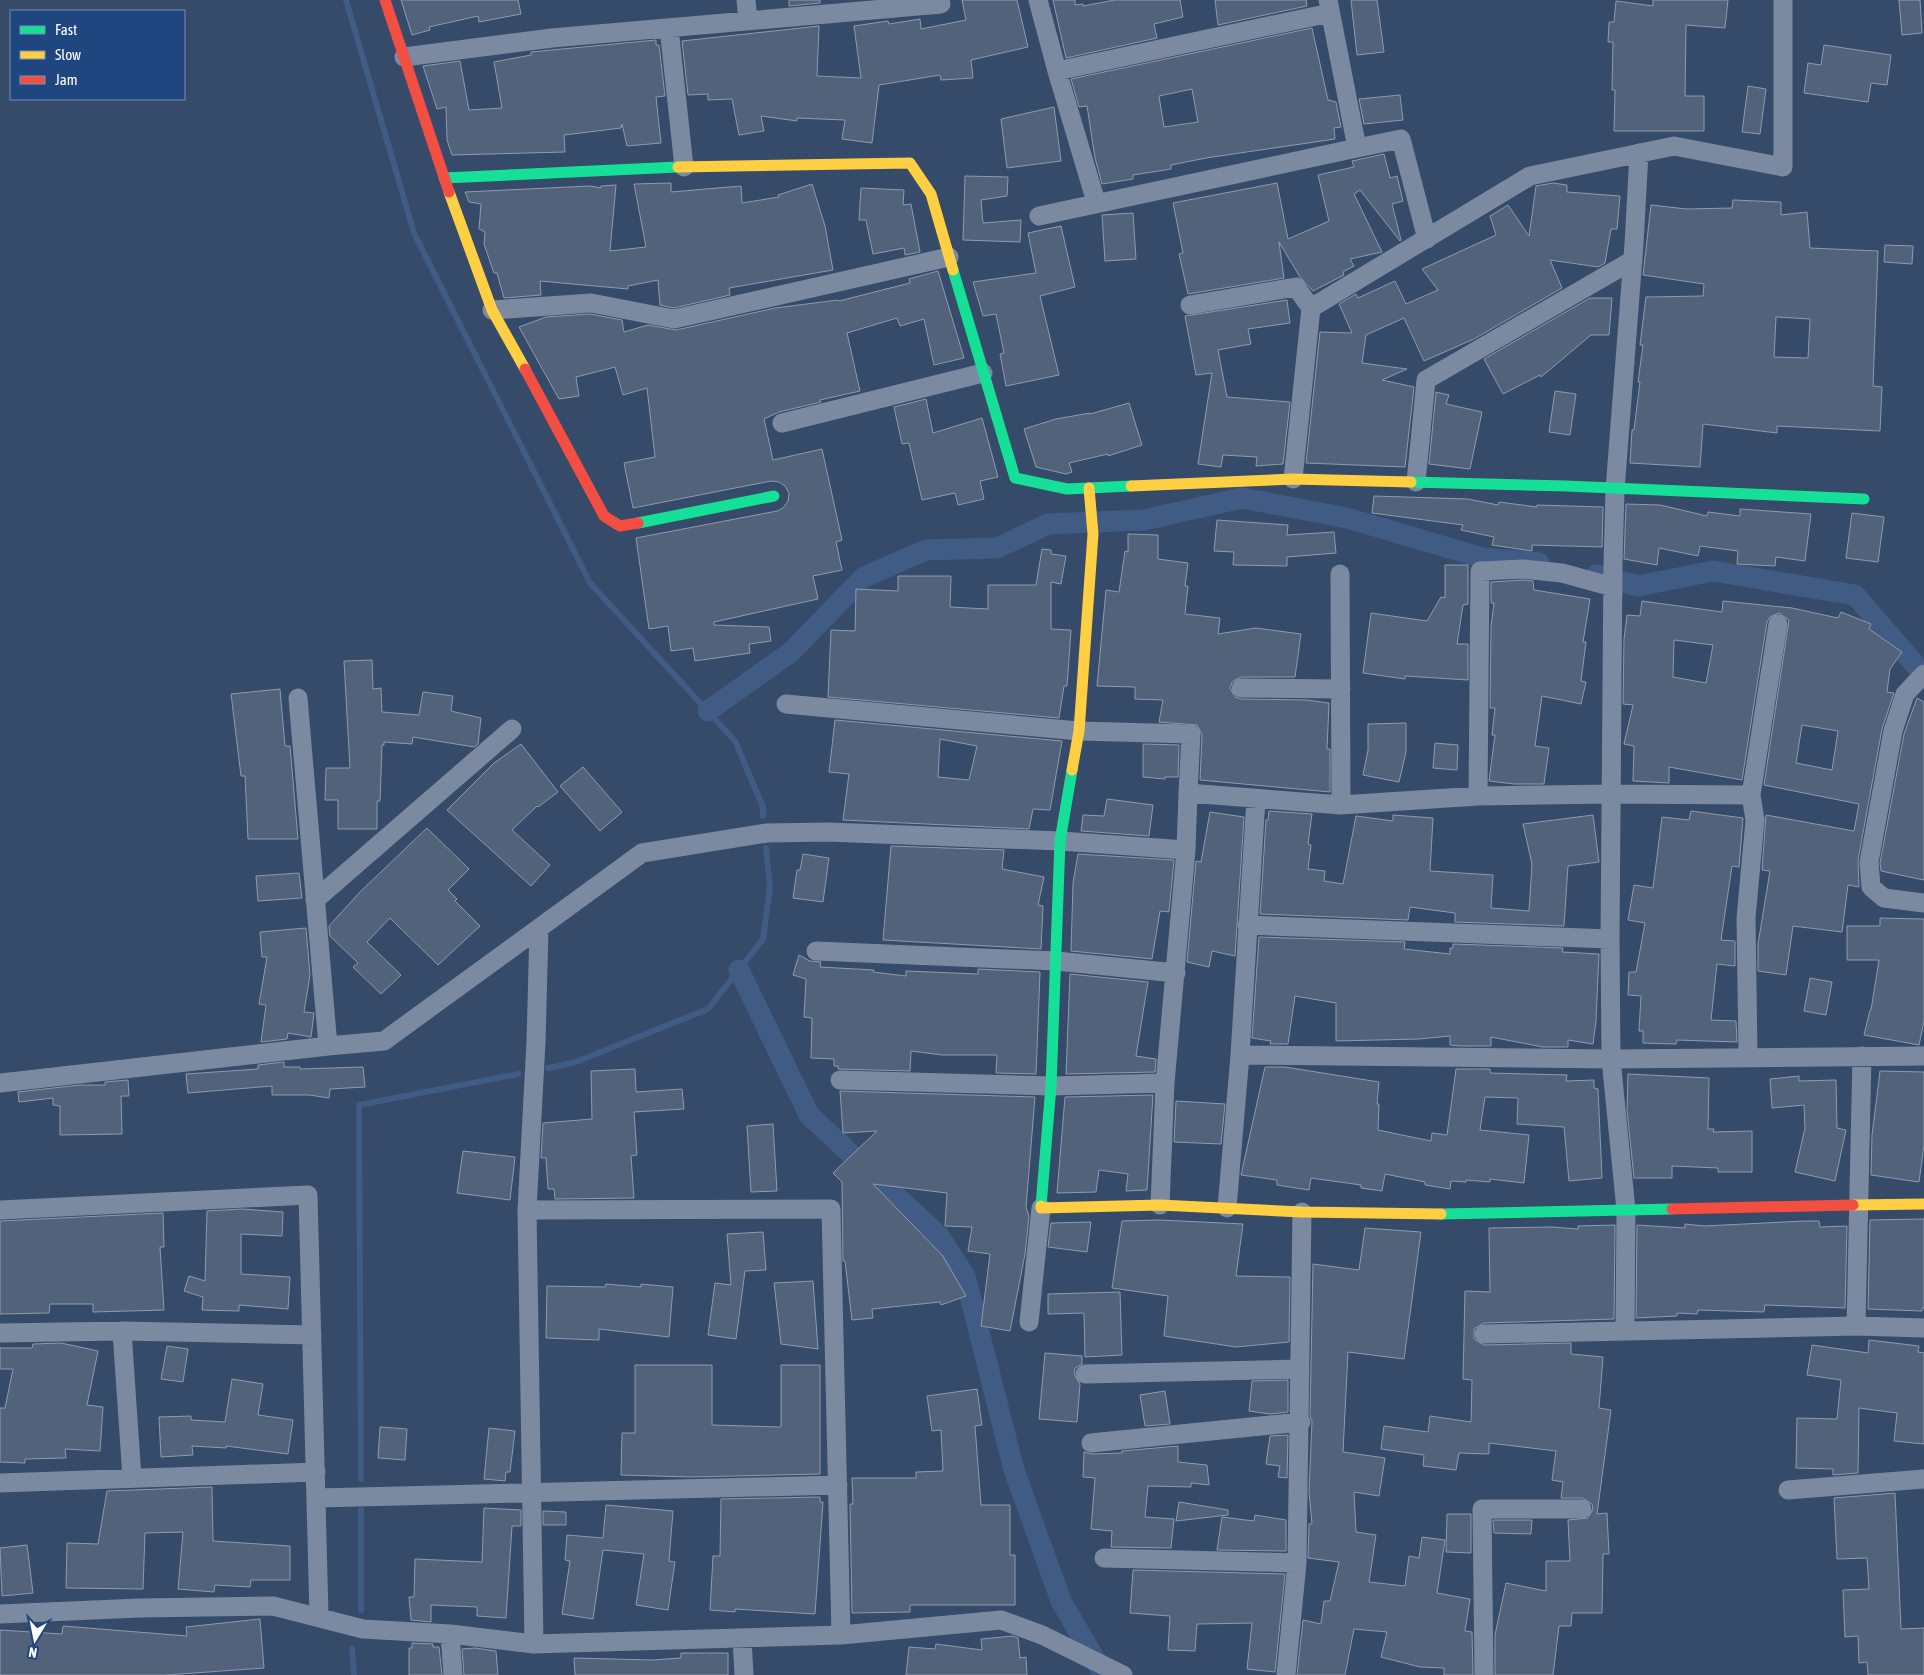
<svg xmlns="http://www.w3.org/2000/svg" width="1924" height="1675" font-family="'Asap Condensed',sans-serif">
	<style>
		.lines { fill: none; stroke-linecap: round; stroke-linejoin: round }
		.stream { stroke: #405b84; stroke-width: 6 }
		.canal { stroke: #405b84; stroke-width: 21 }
		.building { fill: #52627b; stroke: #8f9bae; fill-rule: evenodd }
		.street { stroke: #7b8aa0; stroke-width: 19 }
		.fast { stroke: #16e098; stroke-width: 11 }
		.slow { stroke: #ffcf43; stroke-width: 11 }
		.jam { stroke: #f24e42; stroke-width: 11 }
	</style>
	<rect width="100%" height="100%" fill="#364a69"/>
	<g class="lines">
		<path class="stream" d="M346,0L414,233L590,583L735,741L763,807V816
			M548,1068L576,1062L708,1009L763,939L770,887L766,848
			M361,1479L359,1105L518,1074
			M361,1510V1610
			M352,1649L354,1675"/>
		<path class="canal" d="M1596,575L1638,586L1713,571L1855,595L1924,675
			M708,711L791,652L864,577L926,550L997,548L1048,524L1144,520L1242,498L1347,518L1483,558L1539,563
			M739,970L809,1115L939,1236L965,1276L1014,1470L1061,1601L1101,1670"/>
	</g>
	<path class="building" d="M401,0H518L521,14L479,22L478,16L429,27L430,30L412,35Z
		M789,0H820V3L789,6Z
		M962,0H1017L1028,47L971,60L973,78L941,80L940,75L879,85L872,143L842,139L845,120L797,118V121L761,116L764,131L739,135L732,99L708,100V94L688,95L682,41L819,26L817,76L861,78L854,26L888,21L889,24L920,19L921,29L966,20Z
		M1053,0H1075V5L1083,4V6L1115,0H1180L1183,17L1154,24L1157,38L1066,58Z
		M1215,0H1306L1307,6L1218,25Z
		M1351,0H1377L1384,52L1357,55Z
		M1653,0H1728L1725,28L1686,25L1685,96H1704V131H1614L1615,90H1612L1613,42H1608L1609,22H1614L1616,1L1653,6Z
		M1899,0H1920L1922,33L1902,35Z
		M1312,28L1328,100L1336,102L1341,127L1334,128L1335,139L1206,158L1171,165V169L1133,175V179L1102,184L1095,158L1087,106L1079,107L1071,79ZM1192,89L1198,122L1164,127L1159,96Z
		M656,40V45H659L665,96L656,97L661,143L627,146L622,124L621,128L564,135L565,152L452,155L447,140L446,107L437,109L423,66L460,61L469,110L502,108L494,62L531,55V52Z
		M1824,45L1891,55L1887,85L1871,83L1868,102L1804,93L1808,63L1821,65Z
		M1748,86L1766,89L1760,134L1742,132Z
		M1400,95L1403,120L1364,124L1359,99Z
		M1054,107L1061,161L1007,168L1001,119Z
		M1384,154L1390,178L1397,176L1403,201L1392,204L1401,240L1400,241L1360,190L1354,194L1382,252L1350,259L1354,266L1343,272L1344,275L1313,291L1300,277L1279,242L1284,278L1188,294L1179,254L1183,253L1173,203L1277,183L1288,239L1329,221L1318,175L1354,167L1352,161Z
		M965,176L1008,177L1007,196L981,200L983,223L1021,220L1020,242L963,240Z
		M671,183V192L741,186L742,203L779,197L778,195L812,184L825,226L833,270L729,288L730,295L674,308L660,305L658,280L628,286V289L540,281L541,295L504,298L497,273H494L484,244L485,232L479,229L481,204L469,202L465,192L590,186L601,188V186L616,185L610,251L646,247L634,184Z
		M1553,183L1567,185V192L1620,196L1617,229H1611L1605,263L1598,267L1550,260L1562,288L1474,339L1424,361L1404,318L1366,335L1362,363L1407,369L1382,380L1414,387L1405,467L1306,463L1320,332L1352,333L1339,304L1356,294L1358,298L1395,281L1406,304L1438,290L1422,269L1496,235L1490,216L1508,205L1529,236L1536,186Z
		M861,188L904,190L903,205L911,204L920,252L905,255L904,248L873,254L866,220H859Z
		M1733,200L1781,202V215L1807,212L1810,248L1878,251L1873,386L1882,387L1880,431L1777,426V433L1703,424L1700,467L1630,463L1632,430H1634L1640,382H1638L1643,345H1640L1646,297L1703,296L1704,284L1643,275L1651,205L1687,209L1732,208ZM1776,317L1810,319L1808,358L1774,357Z
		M1133,213L1136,259L1105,261L1102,215Z
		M1061,226L1075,287L1040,296L1059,375L1006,386L1000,354L1004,353L996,314L983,316L973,282L1036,273L1028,233Z
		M1885,245L1913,246L1912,264L1884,262Z
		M938,271L964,358L934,365L924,319L900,326L897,318L847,333L860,391L820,400L821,402L779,412L764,419L773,460L822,449L842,540L836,542L842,570L813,576L818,599L714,622V625L769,627L771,641L749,644L750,653L695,661L693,648L671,651L668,626L649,629L636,538L777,511L783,508L788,501L789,493L785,486L779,482L771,481L633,508L624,463L655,457L647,388L623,395L615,367L576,377L579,396L559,399L519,327L546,317L590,314L622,320L624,332L648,325L676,330L775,308L838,300L839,301L910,283L909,279Z
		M1590,298H1612L1609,335H1591L1541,377L1540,375L1503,394L1484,359Z
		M1287,300L1290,323L1248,329L1251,344L1218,350L1227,397L1290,402L1283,464L1256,466L1257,457L1223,455L1221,467L1198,464L1212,373L1196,375L1185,316Z
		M1555,391L1576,394L1570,435L1549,432Z
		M1436,392L1449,395L1446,404L1482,412L1470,469L1429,464Z
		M926,399L933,433L982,418L998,477L980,481L984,499L958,505L955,493L922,500L909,443L902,444L894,407Z
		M1129,403L1142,445L1108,456V454L1069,463L1072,472L1066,474L1036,467L1024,429L1056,419L1090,413V414Z
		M1374,496L1468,499L1498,505L1499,502L1537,507V505L1603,507L1602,547L1532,545V551L1492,545L1494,537L1461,530L1463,525L1372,513Z
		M1626,504L1660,505L1707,516L1708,512L1740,516V509L1811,514L1805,561L1776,557L1775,566L1737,564L1738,551L1700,546L1698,556L1659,548L1657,565L1624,559Z
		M1852,513L1884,517L1878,562L1846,558Z
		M1217,520L1288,525L1287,535L1334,532L1336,553L1287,557V566L1233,565L1234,552L1214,551Z
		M1128,534L1158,535V559L1188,563L1185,586H1188L1185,614L1220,618L1218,634L1256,628L1301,634L1295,677H1241L1232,682L1230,688L1235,697L1241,699L1307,700L1329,703L1327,749H1330V792L1200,780L1202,735L1197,725L1159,722L1163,700L1135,699V687L1097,686L1106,590L1119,592L1125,551L1128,552Z
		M1042,549L1051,550V554L1066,556L1061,584L1051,582V629L1071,630L1067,686H1064L1059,718L828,697L831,630L855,631L856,589L898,591V576H951L950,607L988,609V585H1036Z
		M1445,565H1468V604L1463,605L1457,644H1468V680L1405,676V679L1363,673L1371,613L1427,621L1441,597L1445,598Z
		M1523,580L1533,581L1534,590L1590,599L1583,642H1586L1581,681L1586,682L1581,704L1542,696L1535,746L1549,748L1544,784H1514L1489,781L1495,735H1492L1495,708H1490L1491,626L1494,603H1491V582Z
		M1642,601L1722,612L1723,601L1792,608L1838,618L1841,612L1871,624L1869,629L1902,652L1890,669L1887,692L1894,693L1882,729L1858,860L1859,887L1848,885L1842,932L1793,926L1786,975L1758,971V944L1770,871L1762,870L1766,815L1854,831L1859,804L1764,785L1789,620L1779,613L1770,617L1767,622L1742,780L1669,767V783L1633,781L1634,746L1624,744L1633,705L1623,704L1624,639L1627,615L1640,616ZM1674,640L1713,645L1706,683L1673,677ZM1802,725L1838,731L1832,770L1796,763Z
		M372,660L373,689L381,688L382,712L419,715L423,692L453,696L451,711L481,718L478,744L474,747L413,737L412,744L384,742V745H382L380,801H377V829H338V800H325L326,768H350L344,661Z
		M280,689L285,746H290L298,839H248L245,776H241L231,694Z
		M1917,698L1924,702V880L1881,871L1880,863L1904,734Z
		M835,720L1062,741L1050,810L1033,809L1029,829L843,820L849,774L829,772ZM940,739L977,746L969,780L938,777Z
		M1406,723V752L1399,782L1363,775L1368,750V724Z
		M1435,743L1458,745L1457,770L1433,768Z
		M521,744L558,792L538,807L537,806L512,830L550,865L531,886L447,810L494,763Z
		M1143,744L1179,745L1178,777H1165V779L1143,777Z
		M583,767L622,812L600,831L560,786Z
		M1107,799L1153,805L1149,836L1081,831L1083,815L1104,816Z
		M1269,811L1312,814L1308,844L1311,845L1308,869L1325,871L1324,881L1343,884L1356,816L1393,821V815L1433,818L1430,871L1493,875L1491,908L1529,911L1532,864L1523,824L1593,815L1599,862L1568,866L1564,926L1455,922V913L1410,907L1408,920L1260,914L1266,820H1268Z
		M1691,811L1743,818L1739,867L1732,866L1721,940L1735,941V966L1717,964L1711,1020L1736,1021L1737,1042L1677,1040L1676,1044L1643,1043V1031H1639L1641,996L1628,995L1629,972H1636L1645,923L1628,920L1634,885L1653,888L1662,817L1689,820Z
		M1210,812L1244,817L1235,956L1212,951L1209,967L1187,962L1196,861L1201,862Z
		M427,828L469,869L448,890L457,899L455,901L480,926L438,965L390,918L367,942L401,975L381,994L353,967L358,963L330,936L329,926L360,892Z
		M891,846L1004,850L1002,869L1044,877L1038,905L1043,906L1041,949L883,940Z
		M803,854L829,858L823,902L793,898L797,870H800Z
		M1078,854L1174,860L1169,912L1160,911L1152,959L1071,951L1073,883Z
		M299,873L302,898L258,901L256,876Z
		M1880,918L1924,919V1021L1919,1045L1864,1035L1870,1010H1871L1879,960H1847V926H1880Z
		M306,928L310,975L304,1012L314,1013L311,1037L288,1033L287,1039L261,1042L266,1005L259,1004L267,957H262L260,932Z
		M1259,937L1405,942L1404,949L1450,954V948H1453V944L1563,948L1562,952L1599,954L1596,1021L1593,1044L1568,1040V1047H1543L1491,1037V1046H1460L1450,1045V1036L1419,1039L1336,1041V1003L1295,996L1288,1044H1270L1271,1041L1252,1038Z
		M799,955L810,961L821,962L820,967L874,970L873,972L906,976V971L978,974V969L1040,972L1036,1074L996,1073L997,1055H942L911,1051L910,1071L838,1069V1066H834V1059L811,1058L812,1018L804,1017L806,979L793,975Z
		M1070,974L1148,982L1136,1056L1156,1059L1155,1072L1066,1074Z
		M1810,978L1832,982L1826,1015L1804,1011Z
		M284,1062V1067H300V1069L363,1067L365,1087L330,1089L329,1098L309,1095H272V1086L188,1093L186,1074L258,1069V1065Z
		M1265,1067H1285L1379,1082L1377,1104H1379L1378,1130L1431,1141L1432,1133L1447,1135L1456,1069H1490V1073L1567,1075L1566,1081L1594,1080V1088L1598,1089L1602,1178L1569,1181L1564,1127L1517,1124L1518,1098L1485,1097L1480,1130L1529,1135L1524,1183L1490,1179V1182L1466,1180V1182L1451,1181L1450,1189L1425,1185V1182L1385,1174L1382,1191L1361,1188V1185L1311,1178L1309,1190L1277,1185V1180L1241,1175Z
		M635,1069L636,1092L682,1089L684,1109L634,1112L637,1155L631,1156L634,1198L555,1199L554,1189H548L546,1158H541L543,1123L592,1119L591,1071Z
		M1880,1071L1924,1072V1145L1919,1182L1871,1175L1872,1135Z
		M1628,1074L1709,1078L1708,1129H1714L1713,1132L1752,1131V1172H1718V1168L1672,1166V1178H1634L1627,1110Z
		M1799,1076V1081L1836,1080L1837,1128L1846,1130L1835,1181L1795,1172L1805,1128L1804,1105L1772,1108L1770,1079Z
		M128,1080L129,1096H121L122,1134L60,1135V1106L53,1105V1098L19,1102L18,1092L80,1085H105V1082Z
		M840,1091L1035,1097L1026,1207L1029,1216L1025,1254L1010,1331L981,1326L990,1254L968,1251L972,1227L945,1226L947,1193L873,1184L943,1256L966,1296L941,1305L940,1302L872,1309L873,1318L852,1320L845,1261H843L842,1182L833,1173L877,1131L843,1133Z
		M1153,1095L1147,1190L1126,1191L1128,1174L1099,1170L1096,1192L1057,1193L1065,1097Z
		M1176,1101L1225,1104L1221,1144L1174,1142Z
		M773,1124L777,1191L751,1192L747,1126Z
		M463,1151L515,1157L510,1200L457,1193Z
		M242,1209L283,1212L282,1236L241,1234V1274L290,1277L288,1309L239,1305V1311L202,1310L203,1297L184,1291L189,1276L205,1281L207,1211Z
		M163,1213L164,1247H160L164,1310L93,1312V1304H50L49,1313L0,1314V1221Z
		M1924,1219V1308H1922V1311L1868,1309L1870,1220Z
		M1160,1220L1243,1224L1236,1276L1290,1277L1289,1342L1236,1347L1164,1336L1168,1296L1112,1288L1122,1221Z
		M1804,1221H1819L1820,1227L1847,1226L1845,1308L1765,1305L1764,1312L1698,1310L1697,1314L1677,1313V1316L1636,1318L1637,1225L1685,1228V1224L1704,1226Z
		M1091,1222L1087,1252L1048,1247L1051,1223Z
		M1615,1225L1614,1319L1484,1323L1474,1329V1339L1484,1345L1571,1343V1354L1603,1357L1599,1408L1611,1410L1597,1514L1607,1513L1609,1554H1603L1602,1613H1572L1571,1626H1559L1553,1675H1495V1635L1506,1583L1546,1591V1561H1570L1568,1520L1588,1518L1593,1509L1592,1504L1582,1498H1561L1563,1482L1552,1480L1556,1451L1489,1443V1454L1459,1453L1456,1470L1423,1466L1424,1455L1381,1449L1384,1426L1428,1432L1430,1416L1471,1422L1472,1380L1463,1379L1465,1291L1490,1292L1489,1228L1552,1227L1578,1229V1226Z
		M1365,1228L1421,1232L1404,1359L1348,1352L1343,1452L1385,1458L1379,1496L1354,1492L1356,1532L1376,1535L1369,1582L1405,1586L1409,1556L1419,1558L1422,1537L1445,1540L1437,1593L1470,1599L1465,1631L1472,1632L1473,1675H1444V1668L1420,1667L1381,1657L1387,1632L1354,1629L1345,1675H1297L1303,1620L1321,1624L1324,1601H1330L1339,1562L1308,1558L1309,1524H1312L1309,1492L1312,1421L1310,1416L1313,1264L1359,1270Z
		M763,1232L766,1270L745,1271L736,1339L708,1335L715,1283L731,1285L727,1234Z
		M813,1281L818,1349L781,1344L774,1283Z
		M606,1284L641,1287V1284L673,1287L669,1337L599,1329V1340L546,1338L547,1286L605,1287Z
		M1120,1292L1122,1355L1085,1357L1084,1313L1048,1314V1294Z
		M1869,1340L1919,1346L1918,1352L1924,1353V1444L1894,1441L1897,1413L1859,1408L1858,1473L1833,1475V1469L1796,1468L1797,1418L1837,1419L1841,1380L1807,1375L1812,1345L1868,1353Z
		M61,1343L98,1351L87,1405L103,1407L100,1451L65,1449L66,1458L25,1459V1463L0,1462V1408H5L13,1369H0V1348H32L33,1344Z
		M167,1346L188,1349L183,1382L161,1379Z
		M1045,1353L1082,1356V1364L1075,1368L1074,1374L1080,1384L1077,1422L1039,1419Z
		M635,1365H712V1425L781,1427V1365H820V1474L691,1477L621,1475L622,1433H635Z
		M232,1379L263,1384L258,1415L293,1420L288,1454L226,1446V1448L192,1446L193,1455L161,1457L159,1417L191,1416V1420L225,1422Z
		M1288,1380V1412L1270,1414L1249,1411L1252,1381Z
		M977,1389L982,1425L975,1426L981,1505H1010V1555H1015V1605H910V1612L852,1613L850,1504H853L852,1478H916V1472L943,1471L941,1430L932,1431L927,1396Z
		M1165,1391L1170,1424L1145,1426L1140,1395Z
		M380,1427L407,1429L405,1460L378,1458Z
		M489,1428L515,1431L510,1472H506L505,1481L484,1479Z
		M1288,1435L1287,1478L1278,1477L1280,1466L1266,1464L1270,1436Z
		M1178,1446V1462L1207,1465L1209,1485L1191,1483V1487L1148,1486L1145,1517L1174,1519L1171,1548L1111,1547L1112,1531L1091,1529L1095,1478L1083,1477L1084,1452L1092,1454L1122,1453V1451Z
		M212,1487L213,1541L290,1546V1580H251L250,1587L215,1585L214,1592L178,1589L183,1532L145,1533L143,1589L66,1588L67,1543L98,1544L107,1491Z
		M1895,1493L1901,1629L1924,1628V1675H1868L1867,1662L1859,1663L1858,1636L1845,1637L1843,1590L1869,1589L1867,1558L1837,1559L1834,1498Z
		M820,1497V1502H823L815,1614L735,1609V1612L710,1610L713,1556H720L721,1499Z
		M1179,1502L1228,1510V1515L1176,1521Z
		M606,1505L673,1511L669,1561L675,1562L668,1610L636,1605L644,1554L603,1550L593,1619L562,1614L570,1561L565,1560L567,1535L603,1538Z
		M484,1508L521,1510V1526H512L506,1618L477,1616V1607L431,1605V1622L411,1620L409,1597H414L415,1559L482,1562Z
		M543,1511L566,1512V1525H543Z
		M1447,1514H1471V1553L1446,1552Z
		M1255,1515L1286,1520V1551L1217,1550L1222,1517L1254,1521Z
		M1493,1520H1532L1531,1534L1494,1533Z
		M27,1545L33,1593L2,1596L0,1548Z
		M1133,1570L1285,1574L1275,1672L1247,1669L1252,1623L1197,1624L1195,1651L1168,1650L1170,1616L1130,1613Z
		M260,1619L264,1668L166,1675H0V1630L62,1634L63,1626L187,1636L186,1627Z
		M1013,1636L1018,1638L1020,1658L1026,1657L1027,1675H906L909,1647L935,1649L936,1644L982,1650L981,1639Z
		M412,1643L433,1644V1647H439L442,1675H409V1648H412Z
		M475,1648L496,1651L498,1675H464L462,1649Z
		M681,1653H728V1675H575L574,1658L652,1660L681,1658Z"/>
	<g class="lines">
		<path class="street" d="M746,0L748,21
			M1038,0L1057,71L1096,202
			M1328,0L1357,148L1401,139L1427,239
			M669,28L684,167
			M404,57L552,38L941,4
			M1057,71L1330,13
			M1639,153L1634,244L1615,490L1613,562L1610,939L1611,1059L1924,1056
			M1039,216L1357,148
			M1190,305L1296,287L1311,308
			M492,310L591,303L674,319L949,257
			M782,423L983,373
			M1293,479L1311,308L1530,176L1674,146L1783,167V0
			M1416,482L1426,380L1633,260
			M1340,574L1341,805
			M1924,674L1905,694L1893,731L1869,862L1871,887L1884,898L1924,903
			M1241,688L1341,689
			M786,704L1079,731L1191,734L1188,793L1341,805L1478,796L1610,794L1751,795
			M1478,796L1480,571L1523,569L1562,573L1613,587
			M315,900L512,729
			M1247,925L1610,939
			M816,951L1056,961L1176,973
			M328,1046L384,1041L642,853L767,833L828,832L1060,841L1186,850
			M1240,1055L1611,1059L1626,1210L1625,1331
			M1748,1056L1746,918L1755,820L1751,795L1778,624
			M840,1080L1051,1086L1165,1083
			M0,1083L328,1046L298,698
			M1160,1205L1165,1083L1186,850L1188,793
			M1227,1208L1240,1055L1256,799
			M0,1210L308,1195L319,1616
			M527,1210L536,1042L539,929
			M1029,1322L1041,1208
			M1856,1326L1862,1056
			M122,1331L132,1478
			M0,1333L122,1331L312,1335
			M1484,1334L1856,1326L1924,1328
			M1085,1374L1299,1369
			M1091,1443L1301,1422
			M0,1483L316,1472
			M1788,1490L1924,1479
			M317,1498L838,1485
			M1104,1558L1297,1563
			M0,1614L140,1608L273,1606L363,1629L450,1634L534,1644L841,1635L1001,1620L1042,1635L1123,1675
			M450,1634L453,1675
			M742,1639L744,1675
			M534,1644L527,1210L831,1209L841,1635
			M1286,1675L1297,1563L1302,1212
			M1484,1675L1482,1509H1582"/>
		<path class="fast" d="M444,178L678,167
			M953,270L1015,478L1067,489L1131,486
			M1411,482L1566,486L1864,499
			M638,523L774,496
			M1041,1206L1051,1086L1060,841L1072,770
			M1441,1214L1672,1209"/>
		<path class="slow" d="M678,167L910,163L931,194L953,270
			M449,192L492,310L525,369
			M1131,486L1293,479L1411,482
			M1072,770L1079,731L1093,534L1089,488
			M1853,1205L1924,1204
			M1041,1206V1208L1160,1205L1302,1212L1441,1214"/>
		<path class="jam" d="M385,0L449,192
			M525,369L604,516L620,526L638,523
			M1672,1209L1853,1205"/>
	</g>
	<rect x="10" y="10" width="175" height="90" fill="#20467f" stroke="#7990b2"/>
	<rect x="20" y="26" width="25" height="8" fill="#16e098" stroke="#7990b2"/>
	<text x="55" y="35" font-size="15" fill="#ffffff">Fast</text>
	<rect x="20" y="51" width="25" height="8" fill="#ffcf43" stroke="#7990b2"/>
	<text x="55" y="60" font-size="15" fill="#ffffff">Slow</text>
	<rect x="20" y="76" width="25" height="8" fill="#f24e42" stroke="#7990b2"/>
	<text x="55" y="85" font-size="15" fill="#ffffff">Jam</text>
	<g transform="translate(35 1640) rotate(190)" stroke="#20467f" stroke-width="4" paint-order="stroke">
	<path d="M0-4L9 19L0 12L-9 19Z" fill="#ffffff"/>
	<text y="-8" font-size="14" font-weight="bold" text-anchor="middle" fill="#ffffff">N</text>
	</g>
</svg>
